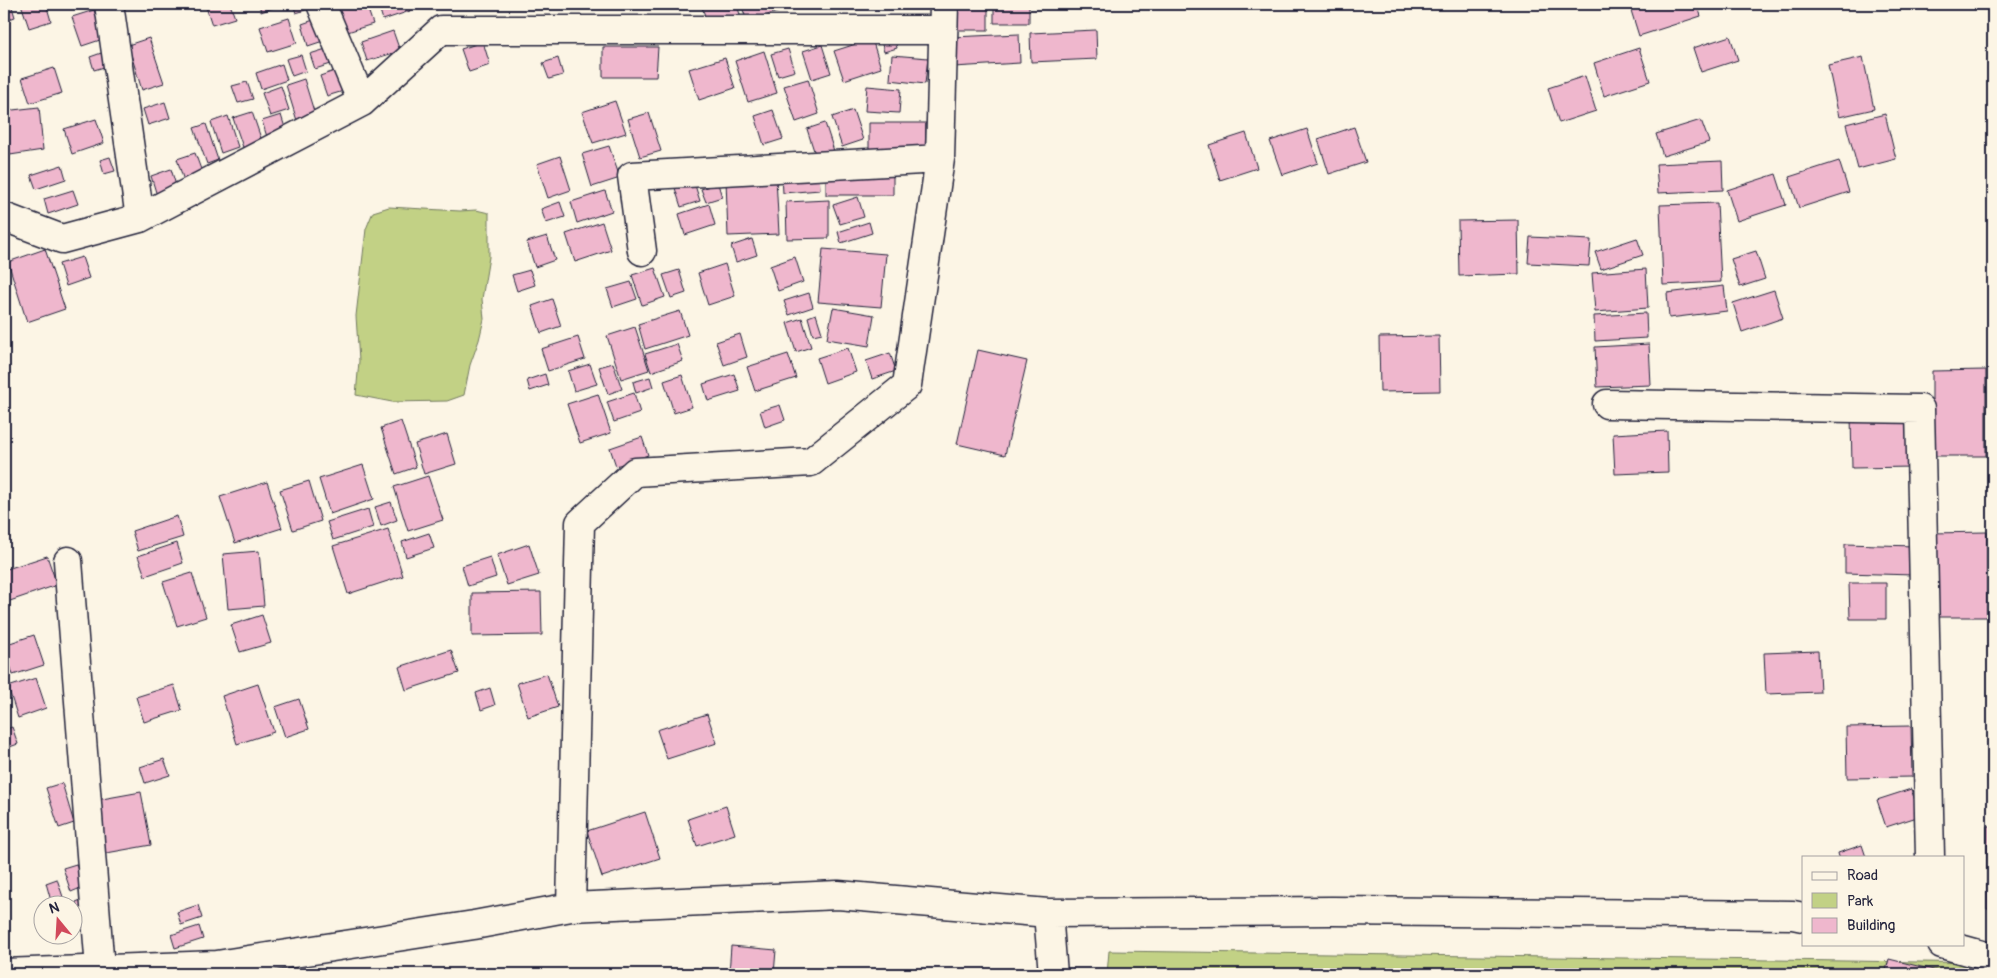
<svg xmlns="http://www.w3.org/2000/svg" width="1997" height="978" font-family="Pangolin,sans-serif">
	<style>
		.green { fill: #c2d185; stroke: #727a60 }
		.building { fill: #efb7cd; stroke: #22223b }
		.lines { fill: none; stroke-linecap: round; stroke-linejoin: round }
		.street-casing { stroke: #22223b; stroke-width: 31 }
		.street { stroke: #fcf5e5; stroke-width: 28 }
	</style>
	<rect width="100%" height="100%" fill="#fcf5e5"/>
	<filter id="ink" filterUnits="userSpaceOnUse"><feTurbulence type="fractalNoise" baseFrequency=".02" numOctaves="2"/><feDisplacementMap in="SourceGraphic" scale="10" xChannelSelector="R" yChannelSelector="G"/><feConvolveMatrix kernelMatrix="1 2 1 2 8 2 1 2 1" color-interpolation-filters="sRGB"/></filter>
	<g filter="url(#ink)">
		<path class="green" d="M389,207L460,211L476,210L489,213V257L482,299L484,319L479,340L470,365L464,395L447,401L392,402L356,395L359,361L356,316L366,229L373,212Z
			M1109,951L1993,963V974H1107Z"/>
		<path class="building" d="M4,4H11L15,17L4,21Z
			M21,4H46L51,21L29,28Z
			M205,4H230L235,18L212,25Z
			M259,4H281V5L261,12Z
			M293,4H314L315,7L296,13Z
			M331,4H366L373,24L341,34Z
			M378,4H408L410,11L383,20Z
			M701,4H737L740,15L708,25Z
			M741,4H777L780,11L747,21Z
			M953,4H988V30H953Z
			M994,4H1029V23H994Z
			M1629,4H1697L1701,16L1639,36Z
			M94,10L103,39L82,46L72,17Z
			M322,17L329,39L308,46L302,24Z
			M289,18L297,43L268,52L260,27Z
			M1096,30L1097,59L1031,62L1030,33Z
			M393,31L400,51L367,61L361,42Z
			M1019,34L1020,63L954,67L953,37Z
			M1730,36L1738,60L1701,72L1693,48Z
			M894,37L897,48L884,52L881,41Z
			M149,38L164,83L142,90L128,45Z
			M872,39L881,68L844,80L834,51Z
			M483,42L490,65L469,72L461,49Z
			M822,45L831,73L812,79L803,51Z
			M603,47H658L656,77H603Z
			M1639,48L1650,81L1604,96L1594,63Z
			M326,49L331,64L315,69L310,54Z
			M788,49L795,71L778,76L771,54Z
			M107,51L111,65L94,70L90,57Z
			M764,51L777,93L748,102L735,61Z
			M301,55L306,71L292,76L286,59Z
			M892,55L928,58L925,84L890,80Z
			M1863,57L1874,109L1839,117L1828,65Z
			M558,58L563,75L549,79L543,63Z
			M725,58L735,88L699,100L689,69Z
			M282,64L287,80L261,89L256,73Z
			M54,68L62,93L30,103L22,78Z
			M343,68L350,89L327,96L320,76Z
			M1585,76L1596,111L1559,123L1548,88Z
			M304,79L316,118L298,124L286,85Z
			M808,79L819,114L796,122L784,86Z
			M247,82L253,99L238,103L232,86Z
			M281,86L289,110L270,116L262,93Z
			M867,86L901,89L899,113L865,111Z
			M615,101L626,133L593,143L582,112Z
			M165,102L170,118L148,125L143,109Z
			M39,107L43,150L10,155L4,111Z
			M773,110L783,139L764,145L755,116Z
			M853,110L863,140L842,147L832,117Z
			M252,112L265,150L246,156L233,118Z
			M649,113L661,151L640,157L628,119Z
			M1885,114L1896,159L1858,169L1846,124Z
			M281,115L287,134L268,140L262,121Z
			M228,116L238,147L221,153L211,122Z
			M96,119L104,143L72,154L64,129Z
			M1701,120L1709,142L1663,156L1656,134Z
			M825,123L834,151L816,157L807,129Z
			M869,123H926L925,154H869Z
			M206,124L218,160L207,164L194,128Z
			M1354,127L1366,162L1329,174L1318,139Z
			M1307,129L1318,163L1282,175L1270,141Z
			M1246,133L1257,168L1220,180L1209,145Z
			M609,146L620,178L592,187L582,154Z
			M195,153L203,175L184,181L177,159Z
			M560,156L571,190L548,198L537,164Z
			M110,157L115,171L104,174L100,160Z
			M1722,161L1723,190L1658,193L1656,164Z
			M1839,161L1849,192L1799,208L1789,177Z
			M62,165L66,179L36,189L31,175Z
			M171,169L178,192L158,199L151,176Z
			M826,170L893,171V195H826Z
			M819,173L820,190L783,193L782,176Z
			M1776,174L1786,205L1737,221L1727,190Z
			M776,178L779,234L728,236L726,180Z
			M693,179L700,201L681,207L674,185Z
			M718,184L722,197L706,202L701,189Z
			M73,190L78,204L48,214L44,199Z
			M605,191L612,211L577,223L571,202Z
			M858,197L864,217L840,224L833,205Z
			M829,200V238L787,239L786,202Z
			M560,202L565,217L546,223L541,209Z
			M1717,203L1721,282L1663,285L1660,205Z
			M709,204L715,225L685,235L679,214Z
			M1518,220L1519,274L1459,276L1458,221Z
			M602,222L611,250L575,262L566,234Z
			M869,222L872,233L841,243L838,232Z
			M547,236L555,260L535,267L527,242Z
			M1530,237L1591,240L1589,266L1528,263Z
			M1637,238L1643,255L1601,269L1595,252Z
			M752,239L757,255L736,262L731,246Z
			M45,249L65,309L27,322L8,262Z
			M823,249L886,254L881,307L818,302Z
			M1756,251L1765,279L1740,287L1731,259Z
			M82,257L89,278L66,286L59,264Z
			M795,257L803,282L778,291L770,266Z
			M725,264L735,296L708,305L698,273Z
			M655,268L665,297L642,305L632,275Z
			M1646,269L1648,308L1595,312L1592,273Z
			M530,270L535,285L517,291L512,275Z
			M679,270L686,293L671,298L663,275Z
			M631,282L637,299L613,307L607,289Z
			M1724,286L1727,311L1669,318L1667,293Z
			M1774,290L1783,318L1742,332L1733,303Z
			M809,293L813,307L789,315L784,301Z
			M552,299L561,326L541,333L532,306Z
			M833,308L874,315L869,346L827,339Z
			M680,311L688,335L645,349L638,324Z
			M1646,313L1647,338L1595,341L1594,316Z
			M816,314L822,333L813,335L808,317Z
			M802,318L811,347L796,352L787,323Z
			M635,327L649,370L621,379L607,336Z
			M740,334L747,357L724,365L716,342Z
			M1439,336L1440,391L1380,392L1379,337Z
			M578,337L585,359L548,371L541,349Z
			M677,344L683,361L651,372L645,354Z
			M1649,344L1651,385L1597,387L1595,347Z
			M848,348L856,372L825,383L817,358Z
			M978,350L1027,361L1005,455L957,444Z
			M890,353L896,371L872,379L866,361Z
			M788,354L796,378L755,391L747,367Z
			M613,363L622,389L608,394L599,367Z
			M590,364L597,384L574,391L568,371Z
			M1986,370V456H1932V371Z
			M545,374L548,385L530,391L527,380Z
			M734,374L740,391L708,401L703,384Z
			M682,375L692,407L674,413L664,381Z
			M650,377L653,387L636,393L633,382Z
			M634,393L640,413L614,422L607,402Z
			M598,394L611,433L580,443L567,404Z
			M780,405L785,420L765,427L760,411Z
			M1911,412L1912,467L1852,468L1851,413Z
			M401,421L416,467L396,474L381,428Z
			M1667,431L1668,472L1615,474L1613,434Z
			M447,434L456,464L424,474L415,444Z
			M642,437L648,455L616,466L610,448Z
			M363,465L374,499L330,514L319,479Z
			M428,476L443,520L408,531L394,487Z
			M309,481L321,521L293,530L280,490Z
			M267,482L282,528L235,543L220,497Z
			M391,502L397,520L381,526L375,507Z
			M368,509L373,527L333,540L327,522Z
			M177,516L183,537L138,551L132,531Z
			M388,529L403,576L348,594L333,546Z
			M1987,532V617H1933L1932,533Z
			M429,533L434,548L406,557L402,542Z
			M177,543L183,563L145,576L138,556Z
			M529,544L539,575L507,585L497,555Z
			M1845,544L1914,546L1913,575L1845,573Z
			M259,551L264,606L228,609L223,554Z
			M47,556L57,585L4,603V570Z
			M490,557L496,577L468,586L462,566Z
			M192,573L206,617L177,626L163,582Z
			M1849,583H1886V619H1850Z
			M541,592L542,635L472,636V593Z
			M262,615L271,643L240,652L231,625Z
			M34,635L44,665L13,675L4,645Z
			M451,650L459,673L406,690L399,667Z
			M1818,651L1820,692L1766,694L1764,653Z
			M547,674L558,707L528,717L517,683Z
			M36,678L46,708L18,718L8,687Z
			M258,684L274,732L237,744L222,696Z
			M174,685L182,710L144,722L136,697Z
			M490,688L495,705L481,710L476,693Z
			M299,699L309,729L285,737L275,707Z
			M707,714L717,743L667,759L657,730Z
			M1911,726L1912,777L1847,778L1846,727Z
			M12,727L18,744L4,749V730Z
			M1993,740V763L1987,742Z
			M164,759L170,775L145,783L140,767Z
			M62,783L74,823L59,828L46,788Z
			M1911,789L1920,816L1886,827L1877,800Z
			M141,792L151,845L101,854L91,801Z
			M726,806L735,834L697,846L688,819Z
			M645,812L660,858L602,877L587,831Z
			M1987,826H1993V909H1987Z
			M1862,845L1866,857H1839L1838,853Z
			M76,864L83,887L71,892L63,868Z
			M57,879L63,897L51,901L46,883Z
			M83,899L88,914L80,916L76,902Z
			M198,905L202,918L181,925L177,912Z
			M199,926L203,939L175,948L171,935Z
			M731,946L776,950L774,974H729Z
			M1889,959L1950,974H1885Z
			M1655,970L1718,974H1654Z"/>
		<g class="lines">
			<defs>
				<path id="street" d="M109,4L140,218
					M321,4L362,102
					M4,217L62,239L140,218L362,102L441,30H942
					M642,251L632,176L940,159
					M1607,404L1920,409L1930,857
					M68,561L100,969
					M571,907L580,523L635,472L811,462L907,385L940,159L944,4
					M1048,913L1053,974
					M1942,944L1993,958
					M4,973L217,965L474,925L571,907L838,895L1048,913L1332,911L1793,915L1803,917"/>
			</defs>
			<use href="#street" class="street-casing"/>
			<use href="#street" class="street"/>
		</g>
	</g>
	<rect width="1997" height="978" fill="none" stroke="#fcf5e5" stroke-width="20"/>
	<rect x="10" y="10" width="1977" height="958" fill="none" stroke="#22223b" stroke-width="2" filter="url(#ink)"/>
	<rect x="1802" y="856" width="162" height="90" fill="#fcf5e5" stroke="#a5a1a1"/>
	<rect x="1812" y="872" width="25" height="8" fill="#fcf5e5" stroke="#a5a1a1"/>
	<text x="1847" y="880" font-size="15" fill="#22223b">Road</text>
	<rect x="1812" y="893" width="25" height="15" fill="#c2d185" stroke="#a5a1a1"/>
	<text x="1847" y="906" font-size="15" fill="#22223b">Park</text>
	<rect x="1812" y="918" width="25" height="15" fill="#efb7cd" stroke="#a5a1a1"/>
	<text x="1847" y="930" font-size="15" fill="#22223b">Building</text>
	<g transform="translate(58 920) rotate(342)"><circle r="24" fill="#fcf5e5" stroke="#a5a1a1"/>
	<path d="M0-4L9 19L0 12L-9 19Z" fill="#d1495b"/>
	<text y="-8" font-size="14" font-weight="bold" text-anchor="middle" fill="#22223b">N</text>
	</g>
</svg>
